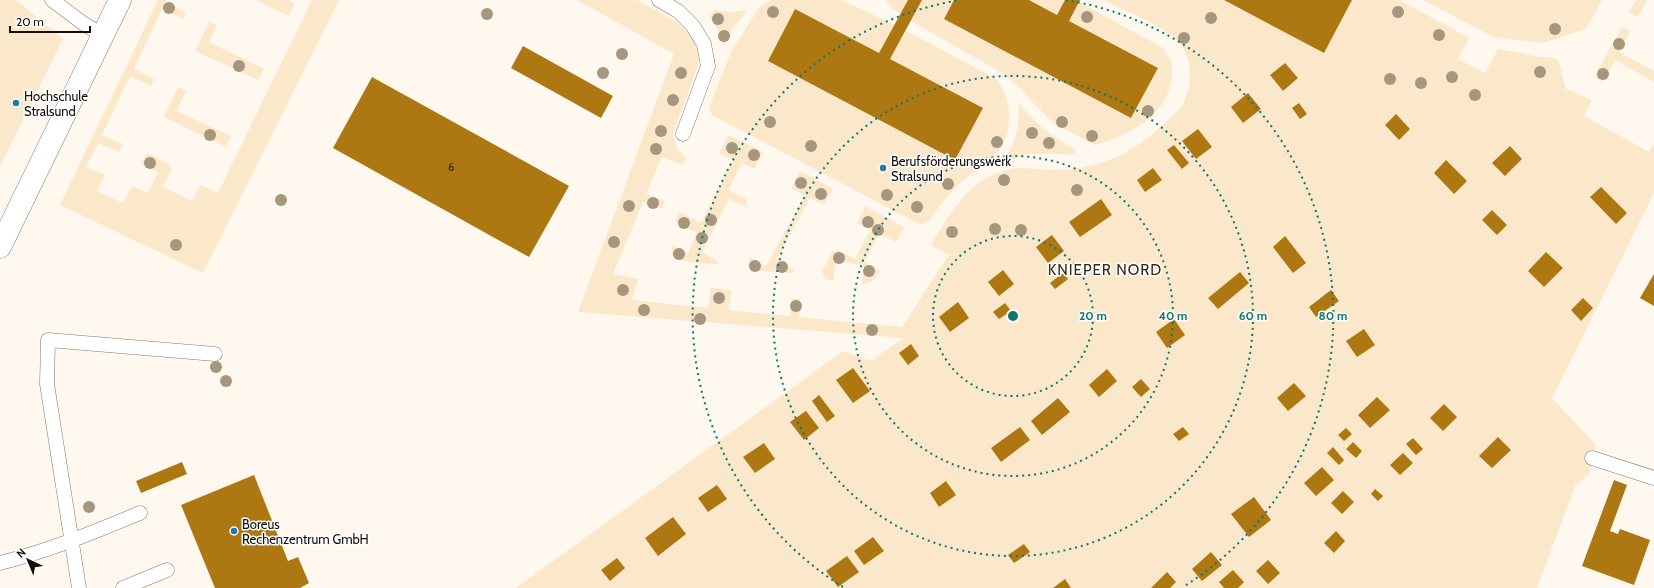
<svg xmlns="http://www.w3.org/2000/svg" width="1654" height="588" font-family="Cabin,sans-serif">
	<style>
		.green { fill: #fbe7c9 }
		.building { fill: #ad7712 }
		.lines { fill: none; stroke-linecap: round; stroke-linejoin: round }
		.service-casing { stroke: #847a6b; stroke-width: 15 }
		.minor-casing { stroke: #847a6b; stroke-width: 23 }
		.service { stroke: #fff; stroke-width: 14 }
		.minor { stroke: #fff; stroke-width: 22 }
		.tree { fill: #a6967e }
		.ring { fill: none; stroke: #0f766e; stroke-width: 2; stroke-dasharray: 2 4 }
		.poi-dot { fill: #1a7ca8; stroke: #fff; stroke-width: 1.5 }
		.labels { text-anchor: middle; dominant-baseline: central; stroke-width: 3; stroke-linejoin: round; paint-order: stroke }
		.number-label { font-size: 11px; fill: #39280b }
		.poi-label { font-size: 13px; fill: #120e09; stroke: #fff; text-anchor: start }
		.quarter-label { font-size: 15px; letter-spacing: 1px; fill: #32291d; stroke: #fff }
		.centre { fill: #0f766e; stroke: #fff; stroke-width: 2 }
		.ring-label { font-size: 12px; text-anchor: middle; font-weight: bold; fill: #0f766e; stroke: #fff; stroke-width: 3; stroke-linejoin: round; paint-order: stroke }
	</style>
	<rect width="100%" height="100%" fill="#fff8ee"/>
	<path class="green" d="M0,0H16L63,39L0,166Z
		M158,0H166V2L186,12L183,19L162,9L134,69L154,79L151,86L130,76L102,135L123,144L119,152L98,143L86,167L105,175L97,191L123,203L132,186L148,193L158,172L141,164L147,153L167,163L172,169L163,187L192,201L200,185L218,193L312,0H339L203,273L60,205Z
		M256,0H289L295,3L289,16Z
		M577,0H637L666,16L678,23L689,33L695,43L699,57L697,68L673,134L677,148L686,158L683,165L662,157L646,194L665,201L662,209L643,202L613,274L638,279L632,300L708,308L711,288L731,290L729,310L790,316L792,298L800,299L799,317L902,327L949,255L931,245C949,215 966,184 1000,172C1017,165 1034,170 1051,170C1064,170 1078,169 1090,166C1120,160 1148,140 1169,119C1173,115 1177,112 1180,108C1192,92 1193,65 1183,48C1171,28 1125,11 1104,0H1224L1324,53L1352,0H1399L1469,38L1458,59L1485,73L1498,49L1540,57H1550L1558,60L1566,89L1592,100L1584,116L1649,152L1654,144V193L1552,398L1595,444L1589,474L1575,486L1537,588H516L843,351L871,361L903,338L578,312L674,54Z
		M772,0H841L895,25L879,53L795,9L768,61L955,160L983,108L890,59L906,31L995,78C1014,99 1014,136 994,156C983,167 969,174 958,185C951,193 944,200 938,208C933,215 931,220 924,224L917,223L712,115L709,107L732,50L759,8Z
		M885,0H908L901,14L893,9Z
		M922,0H954L944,19L1131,118L1158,68L1069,21L1079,2L1163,48C1165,52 1169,57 1171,61C1173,68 1172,76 1171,83C1164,118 1126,136 1095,145L1055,124L1037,107L1023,91L1004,74L911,21Z
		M1029,0H1065L1057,15Z
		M1423,0H1602L1586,29L1543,43L1494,37Z
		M1636,0H1647L1638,17L1629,12Z
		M715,10L730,12L747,10L733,28L724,46L718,30L709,16Z
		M209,22L217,25L209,42L264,69L258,80L195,51Z
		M1622,27L1630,31L1619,52L1654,71V82L1615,60L1602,82L1594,77Z
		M178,87L186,91L177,111L231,136L226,147L164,117Z
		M1018,102C1036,124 1051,136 1076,150L1074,154H1027L1004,162C1017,137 1020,130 1018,102Z
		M729,135L763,152L754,169L742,163L728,190L746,199L748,208L729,199L702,252L719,262L717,264C704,263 667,265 672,245L688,253L697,233L675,221L680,212L701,223L733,160L719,153Z
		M800,171L833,189L824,205L810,198L776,260L795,270L793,273L751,270L748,265L750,258L766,266L805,196L791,188Z
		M865,206L904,227L896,242L879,234L864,262L880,271C876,278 871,284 862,284L864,265L836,261L833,281C826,280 824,278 822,271L832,252L837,250L855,259L871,230L857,223Z"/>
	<path class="building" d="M908,0H922L890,59L983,108L955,160L768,61L795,9L879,53Z
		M954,0H1029L1057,15L1065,0H1080L1069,21L1158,68L1131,118L944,19Z
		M1224,0H1352L1324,53Z
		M523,46L613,96L601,118L511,68Z
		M1285,63L1298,78L1283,91L1270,75Z
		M372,77L569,186L529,257L333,148Z
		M1248,93L1261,109L1243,123L1231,107Z
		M1299,103L1307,114L1300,119L1292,108Z
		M1396,114L1410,129L1399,140L1385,125Z
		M1198,129L1212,147L1196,159L1182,141Z
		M1174,145L1189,163L1182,169L1167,150Z
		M1510,146L1522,159L1505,176L1492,163Z
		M1446,160L1467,181L1454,194L1434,173Z
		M1153,168L1162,180L1145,192L1137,180Z
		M1601,187L1627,213L1616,224L1590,197Z
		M1101,199L1112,215L1080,237L1069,222Z
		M1492,210L1507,225L1497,235L1482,220Z
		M1052,235L1064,251L1048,263L1036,247Z
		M1285,236L1306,263L1293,273L1273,247Z
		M1546,252L1563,268L1544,287L1528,271Z
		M1003,270L1014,284L999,296L988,282Z
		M1240,272L1249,283L1218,309L1208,298Z
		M1063,273L1068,279L1055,289L1050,283Z
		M1654,274V306L1640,298Z
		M1331,290L1339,301L1316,317L1309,307Z
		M1583,298L1593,308L1581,321L1571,310Z
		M958,302L969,318L950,332L939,317Z
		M1005,303L1011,311L999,319L993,312Z
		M1174,319L1185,335L1167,348L1156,332Z
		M1364,329L1375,345L1357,357L1346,341Z
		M911,344L919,356L908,365L899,353Z
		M853,368L870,391L853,403L836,380Z
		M1107,369L1117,381L1099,397L1089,385Z
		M1141,379L1150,389L1141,397L1132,387Z
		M1294,383L1306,396L1288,411L1277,398Z
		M819,395L835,416L827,422L812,401Z
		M1377,397L1390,410L1370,428L1358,415Z
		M1058,398L1070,412L1042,435L1031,421Z
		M1444,404L1457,417L1443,431L1430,418Z
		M806,411L819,428L804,440L790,422Z
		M1020,427L1030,440L1001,462L991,448Z
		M1183,427L1189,434L1179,441L1173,434Z
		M1346,428L1352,434L1344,441L1338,435Z
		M1498,437L1511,450L1492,468L1479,456Z
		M1413,438L1423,449L1416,455L1406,444Z
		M1353,442L1362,451L1356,458L1346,449Z
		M764,443L775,459L755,473L743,457Z
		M1333,447L1344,460L1339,465L1327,453Z
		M1403,453L1413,463L1400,475L1390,465Z
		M182,462L187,474L141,493L136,481Z
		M1322,467L1334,480L1316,496L1304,483Z
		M254,475L288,561L298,557L309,583L300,588H215L181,505Z
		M1614,480L1627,485L1610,531L1618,534L1620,529L1650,540L1634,585L1582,566Z
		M946,481L956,495L939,507L930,493Z
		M717,485L727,499L708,512L698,498Z
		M1375,489L1383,496L1378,501L1371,494Z
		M1343,491L1354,502L1342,514L1331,503Z
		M1254,497L1271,520L1249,537L1231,514Z
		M673,517L686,534L658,556L645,538Z
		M1336,531L1345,541L1334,553L1324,543Z
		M873,537L884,551L864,565L854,551Z
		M1024,544L1030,552L1014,563L1008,555Z
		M1211,552L1222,565L1202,581L1192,569Z
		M847,556L859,572L838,587L826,571Z
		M617,558L625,568L610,581L601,570Z
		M1268,560L1280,573L1268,584L1256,571Z
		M1233,570L1244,582L1238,588H1224L1219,582Z
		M1167,572L1176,582L1170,588H1151Z
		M1065,579L1071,588H1053Z"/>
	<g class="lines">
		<defs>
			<path id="service" d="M52,0L84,24L103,35
				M659,0L678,11L693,26L704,44L708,66L683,134
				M1592,458L1654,478
				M0,563C49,551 94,532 140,513
				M79,588L47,384L48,340L215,354
				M123,588L167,570"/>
			<path id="minor" d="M0,247L120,0"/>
		</defs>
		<use href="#service" class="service-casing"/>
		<use href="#minor" class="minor-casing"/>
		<use href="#service" class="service"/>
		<use href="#minor" class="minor"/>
	</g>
	<g class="tree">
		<circle cx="169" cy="8" r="6"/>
		<circle cx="773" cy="12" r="6"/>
		<circle cx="1398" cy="12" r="6"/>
		<circle cx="487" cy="14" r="6"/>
		<circle cx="1087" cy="17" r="6"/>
		<circle cx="1211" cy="18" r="6"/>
		<circle cx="718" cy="19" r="6"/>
		<circle cx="1555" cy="29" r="6"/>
		<circle cx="1439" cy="35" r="6"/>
		<circle cx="724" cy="36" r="6"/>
		<circle cx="1184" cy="38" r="6"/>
		<circle cx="1619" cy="44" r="6"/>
		<circle cx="622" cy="54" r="6"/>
		<circle cx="239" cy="66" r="6"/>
		<circle cx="1540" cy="72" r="6"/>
		<circle cx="603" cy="73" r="6"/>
		<circle cx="681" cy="73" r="6"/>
		<circle cx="1603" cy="74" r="6"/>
		<circle cx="1452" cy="77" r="6"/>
		<circle cx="1390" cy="79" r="6"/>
		<circle cx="1421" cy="83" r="6"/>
		<circle cx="1475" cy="95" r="6"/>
		<circle cx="673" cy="100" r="6"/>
		<circle cx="1148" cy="111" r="6"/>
		<circle cx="770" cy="122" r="6"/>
		<circle cx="1062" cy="122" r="6"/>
		<circle cx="661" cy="131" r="6"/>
		<circle cx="1032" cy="133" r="6"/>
		<circle cx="210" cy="135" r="6"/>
		<circle cx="1092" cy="136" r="6"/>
		<circle cx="997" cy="142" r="6"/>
		<circle cx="1049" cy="143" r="6"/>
		<circle cx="811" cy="146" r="6"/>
		<circle cx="732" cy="148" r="6"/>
		<circle cx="656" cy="149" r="6"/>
		<circle cx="754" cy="155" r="6"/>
		<circle cx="150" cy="163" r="6"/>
		<circle cx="1004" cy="180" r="6"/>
		<circle cx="801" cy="183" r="6"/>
		<circle cx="948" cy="184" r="6"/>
		<circle cx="1077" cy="190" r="6"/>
		<circle cx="821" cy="194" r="6"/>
		<circle cx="887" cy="195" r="6"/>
		<circle cx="281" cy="200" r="6"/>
		<circle cx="653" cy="203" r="6"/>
		<circle cx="629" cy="206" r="6"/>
		<circle cx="917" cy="207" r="6"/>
		<circle cx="711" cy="220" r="6"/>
		<circle cx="868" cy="222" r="6"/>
		<circle cx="684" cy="223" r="6"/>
		<circle cx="995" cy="229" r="6"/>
		<circle cx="878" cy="230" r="6"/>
		<circle cx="1021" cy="230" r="6"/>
		<circle cx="952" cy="232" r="6"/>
		<circle cx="702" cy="238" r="6"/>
		<circle cx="614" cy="242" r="6"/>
		<circle cx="176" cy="245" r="6"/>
		<circle cx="679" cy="254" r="6"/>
		<circle cx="839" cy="258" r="6"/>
		<circle cx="755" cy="266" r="6"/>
		<circle cx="782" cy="267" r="6"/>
		<circle cx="869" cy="271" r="6"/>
		<circle cx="623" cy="290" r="6"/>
		<circle cx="719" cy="298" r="6"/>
		<circle cx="796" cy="306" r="6"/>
		<circle cx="644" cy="310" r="6"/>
		<circle cx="700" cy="319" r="6"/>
		<circle cx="872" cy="330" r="6"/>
		<circle cx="216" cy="367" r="6"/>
		<circle cx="226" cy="381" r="6"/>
		<circle cx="89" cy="507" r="6"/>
	</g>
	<g class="ring">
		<circle cx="1013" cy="316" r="80"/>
		<circle cx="1013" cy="316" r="160"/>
		<circle cx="1013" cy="316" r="240"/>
		<path d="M843 587A320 320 0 0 1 960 0M1066 0A320 320 0 0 1 1183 587"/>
	</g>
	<g class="poi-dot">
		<circle cx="16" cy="103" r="4"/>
		<circle cx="883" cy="168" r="4"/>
		<circle cx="234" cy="531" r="4"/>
	</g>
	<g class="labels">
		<g class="number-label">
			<text x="451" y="167">6</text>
		</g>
		<g class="poi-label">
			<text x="24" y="96">Hochschule<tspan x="24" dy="15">Stralsund</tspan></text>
			<text x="891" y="161">Berufsförderungswerk<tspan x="891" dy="15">Stralsund</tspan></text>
			<text x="242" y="524">Boreus<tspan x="242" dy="15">Rechenzentrum GmbH</tspan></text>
		</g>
		<g class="quarter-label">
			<text x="1105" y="270">KNIEPER NORD</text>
		</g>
	</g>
	<circle cx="1013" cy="316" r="6" class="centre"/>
	<g class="ring-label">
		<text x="1093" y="320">20 m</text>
		<text x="1173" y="320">40 m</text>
		<text x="1253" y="320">60 m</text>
		<text x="1333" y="320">80 m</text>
	</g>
	<g transform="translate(28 560) rotate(316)" stroke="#ffffff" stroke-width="3" paint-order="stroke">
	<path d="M0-3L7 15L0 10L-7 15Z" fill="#120e09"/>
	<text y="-6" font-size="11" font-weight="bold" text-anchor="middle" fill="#120e09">N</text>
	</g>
	<path d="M10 26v6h80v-6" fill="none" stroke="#120e09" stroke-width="2"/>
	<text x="16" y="26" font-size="12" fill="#120e09" stroke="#ffffff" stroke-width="3" paint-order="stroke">20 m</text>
</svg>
